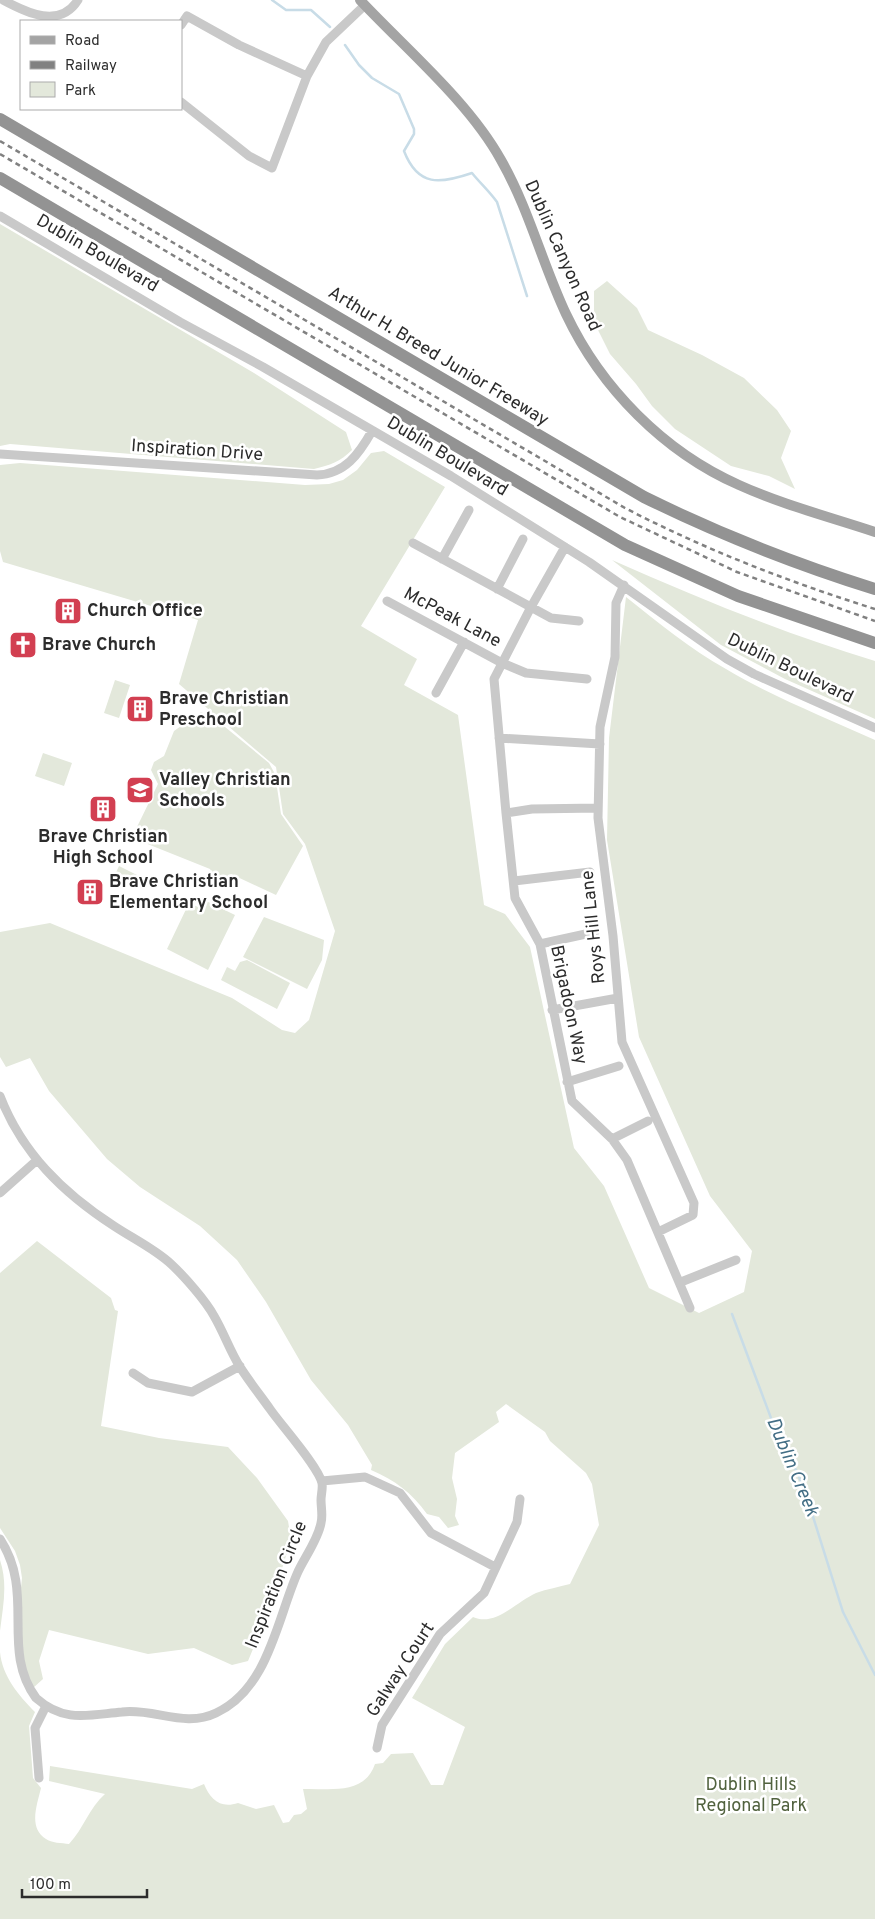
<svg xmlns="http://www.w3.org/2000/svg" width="875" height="1919" font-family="Overpass,sans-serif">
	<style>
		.green { fill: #e3e8db }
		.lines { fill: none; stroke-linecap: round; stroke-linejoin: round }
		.stream { stroke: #c8dce7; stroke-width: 2.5 }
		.minor { stroke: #c9c9c9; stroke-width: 9 }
		.major { stroke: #a4a4a4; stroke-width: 10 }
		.highway { stroke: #939393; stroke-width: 12 }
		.rail { stroke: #818181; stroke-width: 2.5; stroke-dasharray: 5 4; stroke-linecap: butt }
		.labels { text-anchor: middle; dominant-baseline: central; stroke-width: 5; stroke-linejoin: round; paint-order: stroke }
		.street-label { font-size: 18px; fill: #2c2c2c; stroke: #fff }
		.poi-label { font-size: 18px; font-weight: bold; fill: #2c2c2c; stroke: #fff; text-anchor: start }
		.park-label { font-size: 18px; fill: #51623e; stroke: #fff }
		.water-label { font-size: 19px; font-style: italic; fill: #436e85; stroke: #fff }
	</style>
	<rect width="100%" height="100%" fill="#fff"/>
	<path class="green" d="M0,224L254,373L346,432L352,450C340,462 330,465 314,469L10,444L0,446Z
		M607,281L637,308L648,330L702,355L744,378L777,410L791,431L781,458L795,489L769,476L731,466L675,429L652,406L636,384L610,354L594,322V291Z
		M384,451L445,487L361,626L417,659L404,685L458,715L484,905L505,914L530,947L574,1148L604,1186L649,1288L699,1313L744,1292L752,1251L710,1196L639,1037L607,840L609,738L626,597C659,623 690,649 726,669C773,697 825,717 875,740V1919H0V1652C2,1676 19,1696 35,1712L29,1726L33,1778L41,1788C37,1805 28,1828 46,1839C51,1843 62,1843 69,1844C84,1828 89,1808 105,1794L49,1781L50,1766L192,1789L204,1784C210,1799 220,1809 238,1803L256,1809L274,1805L283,1823L289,1822L294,1815L301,1814L307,1809L303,1789C329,1788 364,1796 375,1764L383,1763L391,1754L413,1753L431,1785H443L465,1727L412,1698L445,1644L473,1617C495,1627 516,1602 536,1593C547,1589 559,1587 570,1584L599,1525L592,1484L586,1473L550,1441L545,1432L506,1404L496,1412L499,1422L455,1453L452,1478L457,1499L455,1516L459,1525L448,1528L439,1517L427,1514C412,1493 395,1480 371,1470L372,1465L348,1425L311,1380L266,1302L237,1260L200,1226L140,1187L107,1159L49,1091L30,1058L6,1067L0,1057V932L50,923L232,998L282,1030L295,1033L309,1020L335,931L305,844L283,814L276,767L179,684L198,620L3,562L0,551V465L20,463L305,485L329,484L343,480L357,470L371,453Z
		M612,560C698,598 785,634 875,661V719L785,679L721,645Z
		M115,680L130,685L119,718L104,713Z
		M201,712L214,718L269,763L275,774L281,814L303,846L276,895L231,874L221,880L214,877L210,869L140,841L136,829L158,784L151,770L154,762L164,756L174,731Z
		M43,753L72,763L64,786L35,776Z
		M119,866L137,875L131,887L113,879Z
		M204,900L235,915L208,970L167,949L189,903L200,908Z
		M264,917L324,940L322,960L307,989L243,957Z
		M247,960L290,983L277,1009L221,980L227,967L235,971L240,962Z
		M37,1241L111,1298L115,1310L118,1311L101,1426L159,1438L228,1447L257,1478L288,1521L290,1533L289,1546L270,1608L248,1661L232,1665L194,1648L148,1654L49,1630L39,1661L43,1679L33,1688L22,1672L17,1627L22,1578L20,1565L15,1551L0,1528V1273Z
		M0,1560C8,1584 3,1606 0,1631Z"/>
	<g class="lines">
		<path class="stream" d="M272,0L286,10H311L330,27
			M345,45L359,65L372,78L399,94L414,129V134L404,151C418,187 440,184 472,173C480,183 489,191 497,202L527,296
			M732,1314L777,1434L783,1442L804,1488L843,1612L875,1675"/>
		<path class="minor" d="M3,0C27,13 60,29 78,0
			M181,25L187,16L239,45L307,76
			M181,102L249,156L272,168L307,76L326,42L365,5
			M0,216L180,322L263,367L451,476L589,562L727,659L754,674L875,728
			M0,454L317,475C345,474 359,454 372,431
			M413,543L551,618L579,621
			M565,547L531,607L494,679L506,813L515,898L540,944L572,1101L612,1139L627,1160L690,1308
			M442,559L469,510
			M624,585L616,603L615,657L600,727L598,818L613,936L622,1042L694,1203L693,1215L658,1232
			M497,589L523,539
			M387,601L502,663L526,673L587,679
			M436,693L464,642
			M499,738L600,744
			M506,813L532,809L598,808
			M514,881L590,872
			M540,944L595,932
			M552,1010L618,998
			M567,1082L619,1066
			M0,1096C22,1153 63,1193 114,1226C132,1238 155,1249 171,1264C184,1276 206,1301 214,1316C224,1333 230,1351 240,1367C249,1381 260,1395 270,1409C281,1425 318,1466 322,1483C323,1488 321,1495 321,1500C321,1507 323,1516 321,1523C318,1540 304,1558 297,1574C277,1620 268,1689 216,1713C185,1728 154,1708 122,1712C88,1715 64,1723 36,1698C0,1649 36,1594 0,1539
			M612,1139L648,1121
			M0,1193L36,1161
			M681,1282L736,1260
			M133,1373L148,1383L192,1392L240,1366
			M322,1481L365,1477L400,1493L431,1533L495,1567
			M377,1748L382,1725L440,1634L484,1593L517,1522L520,1499
			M39,1778L35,1728L46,1706"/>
		<path class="major" d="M360,0C406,49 469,102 501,160C529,209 542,263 566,314C601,388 664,452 739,485C783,505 830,517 875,532"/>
		<path class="highway" d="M0,119L644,497C719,534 795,564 875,589
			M0,178L625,545L738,596L875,643"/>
		<path class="rail" d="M0,141L625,508C706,550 789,582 875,609
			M0,154L620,517L737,572L875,621"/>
	</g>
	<defs>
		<symbol id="building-square" viewBox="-11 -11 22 22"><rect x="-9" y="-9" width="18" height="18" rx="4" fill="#d23f51" stroke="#fff"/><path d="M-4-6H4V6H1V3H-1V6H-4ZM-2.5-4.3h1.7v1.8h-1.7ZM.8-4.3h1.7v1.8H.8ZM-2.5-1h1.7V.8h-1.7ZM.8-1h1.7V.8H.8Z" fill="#fff"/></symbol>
		<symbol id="church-square" viewBox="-11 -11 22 22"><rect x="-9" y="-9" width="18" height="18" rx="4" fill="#d23f51" stroke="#fff"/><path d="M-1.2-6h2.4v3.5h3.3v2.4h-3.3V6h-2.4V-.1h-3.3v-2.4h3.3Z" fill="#fff"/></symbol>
		<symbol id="school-square" viewBox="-11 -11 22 22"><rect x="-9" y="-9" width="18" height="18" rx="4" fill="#d23f51" stroke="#fff"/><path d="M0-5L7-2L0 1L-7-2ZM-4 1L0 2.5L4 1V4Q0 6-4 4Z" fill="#fff"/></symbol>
	</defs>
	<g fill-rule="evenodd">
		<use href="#building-square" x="52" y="595" width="32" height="32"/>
		<use href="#church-square" x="7" y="629" width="32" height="32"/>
		<use href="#building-square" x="124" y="693" width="32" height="32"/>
		<use href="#school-square" x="124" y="774" width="32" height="32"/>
		<use href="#building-square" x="87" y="793" width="32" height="32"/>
		<use href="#building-square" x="74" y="876" width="32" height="32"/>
	</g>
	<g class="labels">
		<g class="street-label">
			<text transform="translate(97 254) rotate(30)">Dublin Boulevard</text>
			<text transform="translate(562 256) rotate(66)">Dublin Canyon Road</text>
			<text transform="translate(438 357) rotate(31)">Arthur H. Breed Junior Freeway</text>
			<text transform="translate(197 451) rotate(4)">Inspiration Drive</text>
			<text transform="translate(447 457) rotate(31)">Dublin Boulevard</text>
			<text transform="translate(452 618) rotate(28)">McPeak Lane</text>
			<text transform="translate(790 669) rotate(26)">Dublin Boulevard</text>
			<text transform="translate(594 927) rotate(-96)">Roys Hill Lane</text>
			<text transform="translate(568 1005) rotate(78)">Brigadoon Way</text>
			<text transform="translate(277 1585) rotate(-68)">Inspiration Circle</text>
			<text transform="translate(401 1670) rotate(-57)">Galway Court</text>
		</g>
		<g class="poi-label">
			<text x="87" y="611">Church Office</text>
			<text x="42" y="645">Brave Church</text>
			<text x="159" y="699">Brave Christian<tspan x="159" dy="21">Preschool</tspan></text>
			<text x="159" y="780">Valley Christian<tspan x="159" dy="21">Schools</tspan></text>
			<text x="103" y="837" text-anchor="middle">Brave Christian<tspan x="103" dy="21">High School</tspan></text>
			<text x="109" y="882">Brave Christian<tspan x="109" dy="21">Elementary School</tspan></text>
		</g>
		<g class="park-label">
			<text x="751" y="1785">Dublin Hills<tspan x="751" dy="21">Regional Park</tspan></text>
		</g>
		<g class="water-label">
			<text transform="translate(792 1467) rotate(67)">Dublin Creek</text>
		</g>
	</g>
	<rect x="20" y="20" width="162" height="90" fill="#ffffff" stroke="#ababab"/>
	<rect x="30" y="36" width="25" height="8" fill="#a4a4a4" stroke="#ababab"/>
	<text x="65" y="45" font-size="15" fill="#2c2c2c">Road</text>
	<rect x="30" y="61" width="25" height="8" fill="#818181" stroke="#ababab"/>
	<text x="65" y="70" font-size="15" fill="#2c2c2c">Railway</text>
	<rect x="30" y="82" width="25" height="15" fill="#e3e8db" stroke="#ababab"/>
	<text x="65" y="95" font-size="15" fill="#2c2c2c">Park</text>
	<path d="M22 1889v8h125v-8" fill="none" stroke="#2c2c2c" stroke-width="2.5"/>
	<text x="30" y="1889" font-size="15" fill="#2c2c2c" stroke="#ffffff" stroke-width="4" paint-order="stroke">100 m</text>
</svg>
